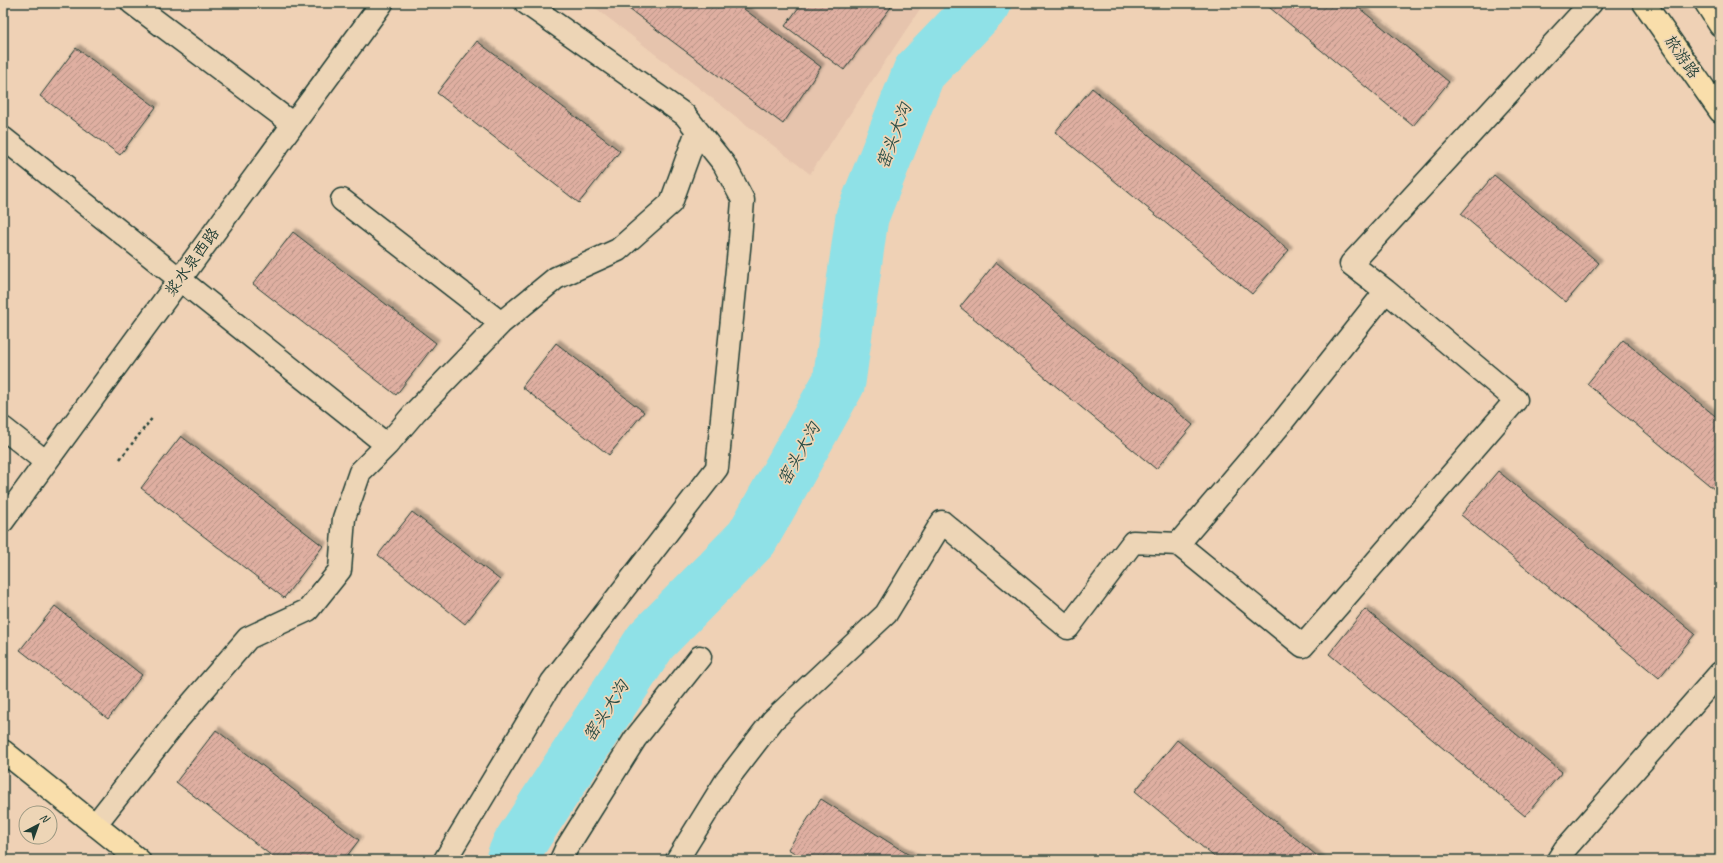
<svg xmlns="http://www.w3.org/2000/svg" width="1723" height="863" font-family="Caveat,'LXGW WenKai TC',sans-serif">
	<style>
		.built { fill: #e6c4ad }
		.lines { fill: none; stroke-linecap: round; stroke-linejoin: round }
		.river { stroke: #8fe1e7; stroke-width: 53 }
		.building { fill: url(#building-hatch); stroke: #1f3d34; filter: url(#shadow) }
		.minor-casing { stroke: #1f3d34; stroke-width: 25 }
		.major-casing { stroke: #1f3d34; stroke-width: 25 }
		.path { stroke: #1f3d34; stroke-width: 2.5; stroke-dasharray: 3 3; stroke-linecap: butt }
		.minor { stroke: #edd5b6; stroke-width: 22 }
		.major { stroke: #f9deab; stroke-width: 22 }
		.labels { text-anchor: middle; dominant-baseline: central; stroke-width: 3.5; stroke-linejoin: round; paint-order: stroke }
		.street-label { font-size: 16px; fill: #1f3d34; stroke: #edd5b6 }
		.water-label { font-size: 17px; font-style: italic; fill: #2a4d46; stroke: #edd5b6 }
	</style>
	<defs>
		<pattern id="building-hatch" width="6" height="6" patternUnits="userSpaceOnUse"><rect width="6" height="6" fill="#dfafa1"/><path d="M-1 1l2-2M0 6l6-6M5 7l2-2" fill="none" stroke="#b49084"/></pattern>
		<filter id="shadow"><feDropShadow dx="3.5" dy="-3.5" stdDeviation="1" flood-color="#0004"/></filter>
	</defs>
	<rect width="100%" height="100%" fill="#efd1b5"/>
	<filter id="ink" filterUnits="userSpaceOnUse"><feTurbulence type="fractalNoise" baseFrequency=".025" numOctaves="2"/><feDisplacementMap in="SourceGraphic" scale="8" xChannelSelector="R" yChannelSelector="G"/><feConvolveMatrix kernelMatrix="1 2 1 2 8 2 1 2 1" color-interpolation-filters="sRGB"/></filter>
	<g filter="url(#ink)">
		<path class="built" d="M589,3H924L810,174Z"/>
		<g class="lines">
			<path class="river" d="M512,860L518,846L651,641L752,538L839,382L862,217L919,72L985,3"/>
		</g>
		<path class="building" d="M621,3H736L821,67L783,124Z
			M802,3H894L844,70L785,26Z
			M1264,3H1353L1449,82L1413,126Z
			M477,41L620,151L579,203L437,93Z
			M76,48L156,107L120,155L40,96Z
			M1092,88L1289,250L1252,294L1055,132Z
			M1494,175L1599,263L1566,302L1461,214Z
			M293,232L436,343L396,395L253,284Z
			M996,262L1193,425L1156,469L960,307Z
			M1623,340L1720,420V494L1587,384Z
			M556,343L644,412L609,455L522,387Z
			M181,436L323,546L284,598L141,488Z
			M1498,471L1695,634L1659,678L1461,515Z
			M412,512L500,580L465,624L378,555Z
			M55,606L142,675L108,719L20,650Z
			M1365,609L1562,772L1525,816L1329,654Z
			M216,730L359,840L344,860H277L176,782Z
			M1177,740L1322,860H1218L1135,791Z
			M821,799L917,860H806L788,849Z"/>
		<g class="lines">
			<defs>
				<path id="minor" d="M132,3L293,124
					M3,138L387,445L416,411L501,323L556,278L618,250L671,203L697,131
					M342,200L501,323
					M3,428L46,462
					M3,521L382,3
					M1178,544L1303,646L1516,400L1386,291
					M95,825L179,718L248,638L308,610L340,570L344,518L360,472L387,445
					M445,860L552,682L717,468L740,239L743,200L724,164L685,115L526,3
					M561,860L566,849L635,739L700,657
					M677,860L726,781L773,720L886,614L942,522L1068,628L1133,542L1178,544L1279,426L1386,291L1351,264L1591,3
					M1558,860L1565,849L1720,673"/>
				<path id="major" d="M1644,3L1720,111
					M1706,3L1720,25
					M3,751L139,860"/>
			</defs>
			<use href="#minor" class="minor-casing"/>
			<use href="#major" class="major-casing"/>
			<path class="path" d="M120,459L153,417"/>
			<use href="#minor" class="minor"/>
			<use href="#major" class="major"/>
		</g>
	</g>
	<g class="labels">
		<g class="street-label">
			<text transform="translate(1682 57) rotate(55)">旅游路</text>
			<text transform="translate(192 262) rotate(-54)">浆水泉西路</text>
		</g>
		<g class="water-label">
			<text transform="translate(894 136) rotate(-69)">窑头大沟</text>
			<text transform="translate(799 454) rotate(-61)">窑头大沟</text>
			<text transform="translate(606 711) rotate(-57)">窑头大沟</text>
		</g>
	</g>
	<rect width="1723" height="863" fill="none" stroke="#edd5b6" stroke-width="16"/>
	<rect x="8" y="8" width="1707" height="847" fill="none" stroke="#1f3d34" stroke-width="1.5" filter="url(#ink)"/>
	<g transform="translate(38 825) rotate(41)"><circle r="19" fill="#edd5b6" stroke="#9b9882"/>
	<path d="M0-3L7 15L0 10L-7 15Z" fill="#1f3d34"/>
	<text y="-6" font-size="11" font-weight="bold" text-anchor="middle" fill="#1f3d34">N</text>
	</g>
</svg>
